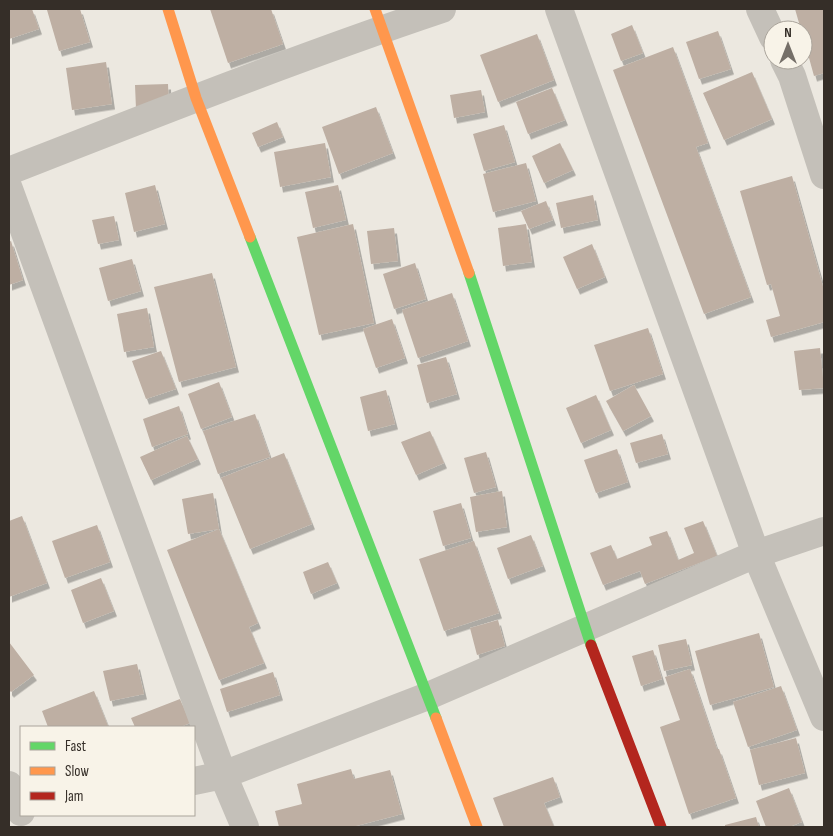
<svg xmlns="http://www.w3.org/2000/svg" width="833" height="836" font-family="'Sofia Sans Condensed',sans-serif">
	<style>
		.building { fill: #beafa3; filter: url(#shadow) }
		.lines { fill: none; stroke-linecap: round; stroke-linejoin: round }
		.street { stroke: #c4c0b9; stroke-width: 28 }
		.fast { stroke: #63d668; stroke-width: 11 }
		.slow { stroke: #ff974d; stroke-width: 11 }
		.jam { stroke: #b3261e; stroke-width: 11 }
	</style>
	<defs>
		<filter id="shadow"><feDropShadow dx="3" dy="5.5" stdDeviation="0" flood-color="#0004"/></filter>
	</defs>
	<rect width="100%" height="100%" fill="#ece8e0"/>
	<path class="building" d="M9,9H32L39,29L9,39Z
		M52,9H80L90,42L59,51L47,10Z
		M210,9H271L283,44L228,63Z
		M795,9H824V73L814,76L803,36V30H801Z
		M632,25L643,53L621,61L611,34Z
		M718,31L731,69L699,79L686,42Z
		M537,34L554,80L498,102L480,55Z
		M673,47L708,143L696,147L751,297L704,314L613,70Z
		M106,62L112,104L72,110L66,68Z
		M752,72L772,119L724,140L703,93Z
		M168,84L169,108L136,109L135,85Z
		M552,88L565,120L528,134L516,102Z
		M481,90L485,112L454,118L450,95Z
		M376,107L393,153L339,174L322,127Z
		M277,122L283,137L258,147L252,133Z
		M504,125L515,162L484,171L473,134Z
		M325,143L331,177L280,187L274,152Z
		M560,143L573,170L544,183L532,156Z
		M526,163L536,201L493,212L483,174Z
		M792,176L824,290V322L771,337L766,320L780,316L771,284L767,285L740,191Z
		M155,185L165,224L134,232L125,193Z
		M338,185L346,220L313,228L305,192Z
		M593,195L598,220L561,228L556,203Z
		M546,201L553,220L529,229L521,211Z
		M114,216L119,240L98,244L92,220Z
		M353,224L374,323L319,335L297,237Z
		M526,224L532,262L503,266L498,228Z
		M394,228L398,261L371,264L367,231Z
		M11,241L23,280L9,285V242Z
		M592,244L605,277L577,289L563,257Z
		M132,259L141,291L108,301L99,268Z
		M415,263L426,299L394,309L383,274Z
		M212,273L236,367L179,382L154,287Z
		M452,293L468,341L418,358L402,310Z
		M147,308L154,347L124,352L117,314Z
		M392,319L405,358L376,368L363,329Z
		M648,328L663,374L610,391L594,345Z
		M820,348L824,388L799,390L794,351Z
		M161,351L176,389L146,399L132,361Z
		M446,357L457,394L427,403L417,365Z
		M219,382L232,417L201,429L188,394Z
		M634,385L651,416L623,431L606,401Z
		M386,390L395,424L368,431L360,397Z
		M596,395L611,430L581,443L566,408Z
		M179,406L188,434L152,447L143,419Z
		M255,414L270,457L218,474L203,431Z
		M430,431L444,463L416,475L401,442Z
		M662,434L668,454L636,463L630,443Z
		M187,436L198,459L151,480L140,457Z
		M617,449L628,482L596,493L584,460Z
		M486,452L496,487L474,493L464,458Z
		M284,453L312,524L250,549L221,478Z
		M502,491L507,527L476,532L470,497Z
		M213,493L219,529L258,623L249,627L264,663L219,680L167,550L219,529L188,534L182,499Z
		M461,503L471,538L443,546L433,511Z
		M22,516L47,583L9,597V521Z
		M703,521L717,556L645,584L640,571L603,585L590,553L611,545L617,559L652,545L649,537L667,531L678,560L694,553L684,528Z
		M97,525L110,562L65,578L52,541Z
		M531,535L543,566L508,579L497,548Z
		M474,541L499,613L444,631L419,559Z
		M328,562L337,583L311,594L303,572Z
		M101,578L114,611L83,623L71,590Z
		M498,620L505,646L477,655L470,628Z
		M759,633L774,687L710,705L695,651Z
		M686,639L692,665L664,671L658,645Z
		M9,642L34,675L11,692L9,690Z
		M653,650L662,679L641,686L632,656Z
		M137,664L144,694L110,701L103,671Z
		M690,669L717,749H719L736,798L689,814L660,727L680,720L665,677Z
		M273,672L280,695L227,712L220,689Z
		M781,686L797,730L748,747L733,702Z
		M94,691L108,726L48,727L42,711Z
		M180,699L190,723L180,727H135L131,718Z
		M796,738L805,773L759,785L750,750Z
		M351,769L354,779L390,770L402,814L352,827H279L275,811L302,804L297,784Z
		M553,777L560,797L544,803L554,827H504L493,798Z
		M789,788L802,822L789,827H766L756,801Z
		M756,817L759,827H725V825Z"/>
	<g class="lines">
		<path class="street" d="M559,9L756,554L824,717
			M760,9L773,37
			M784,60L792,76L824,175
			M9,171C152,115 296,58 442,9
			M9,189L223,775L245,827
			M194,781L223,775L428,696L756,554L824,531
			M9,785L21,812"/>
		<path class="fast" d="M250,237L436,718
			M469,273L591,645"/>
		<path class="slow" d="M168,9L196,98L250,237
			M375,9L469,273
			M436,718L477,827"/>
		<path class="jam" d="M591,645L661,827"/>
	</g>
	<rect width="833" height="836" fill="none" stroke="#352e28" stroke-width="20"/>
	<rect x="20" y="726" width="175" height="90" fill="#f8f3e8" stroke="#aaa49b"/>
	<rect x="30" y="742" width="25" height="8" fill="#63d668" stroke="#aaa49b"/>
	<text x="65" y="751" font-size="15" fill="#352e28">Fast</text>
	<rect x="30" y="767" width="25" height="8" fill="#ff974d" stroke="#aaa49b"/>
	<text x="65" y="776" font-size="15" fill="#352e28">Slow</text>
	<rect x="30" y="792" width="25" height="8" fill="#b3261e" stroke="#aaa49b"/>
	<text x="65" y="801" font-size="15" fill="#352e28">Jam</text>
	<g transform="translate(788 45)"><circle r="24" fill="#f8f3e8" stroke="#aaa49b"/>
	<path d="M0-4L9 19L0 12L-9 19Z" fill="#756f68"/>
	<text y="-8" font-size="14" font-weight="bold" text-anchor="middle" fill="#352e28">N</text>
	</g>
</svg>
